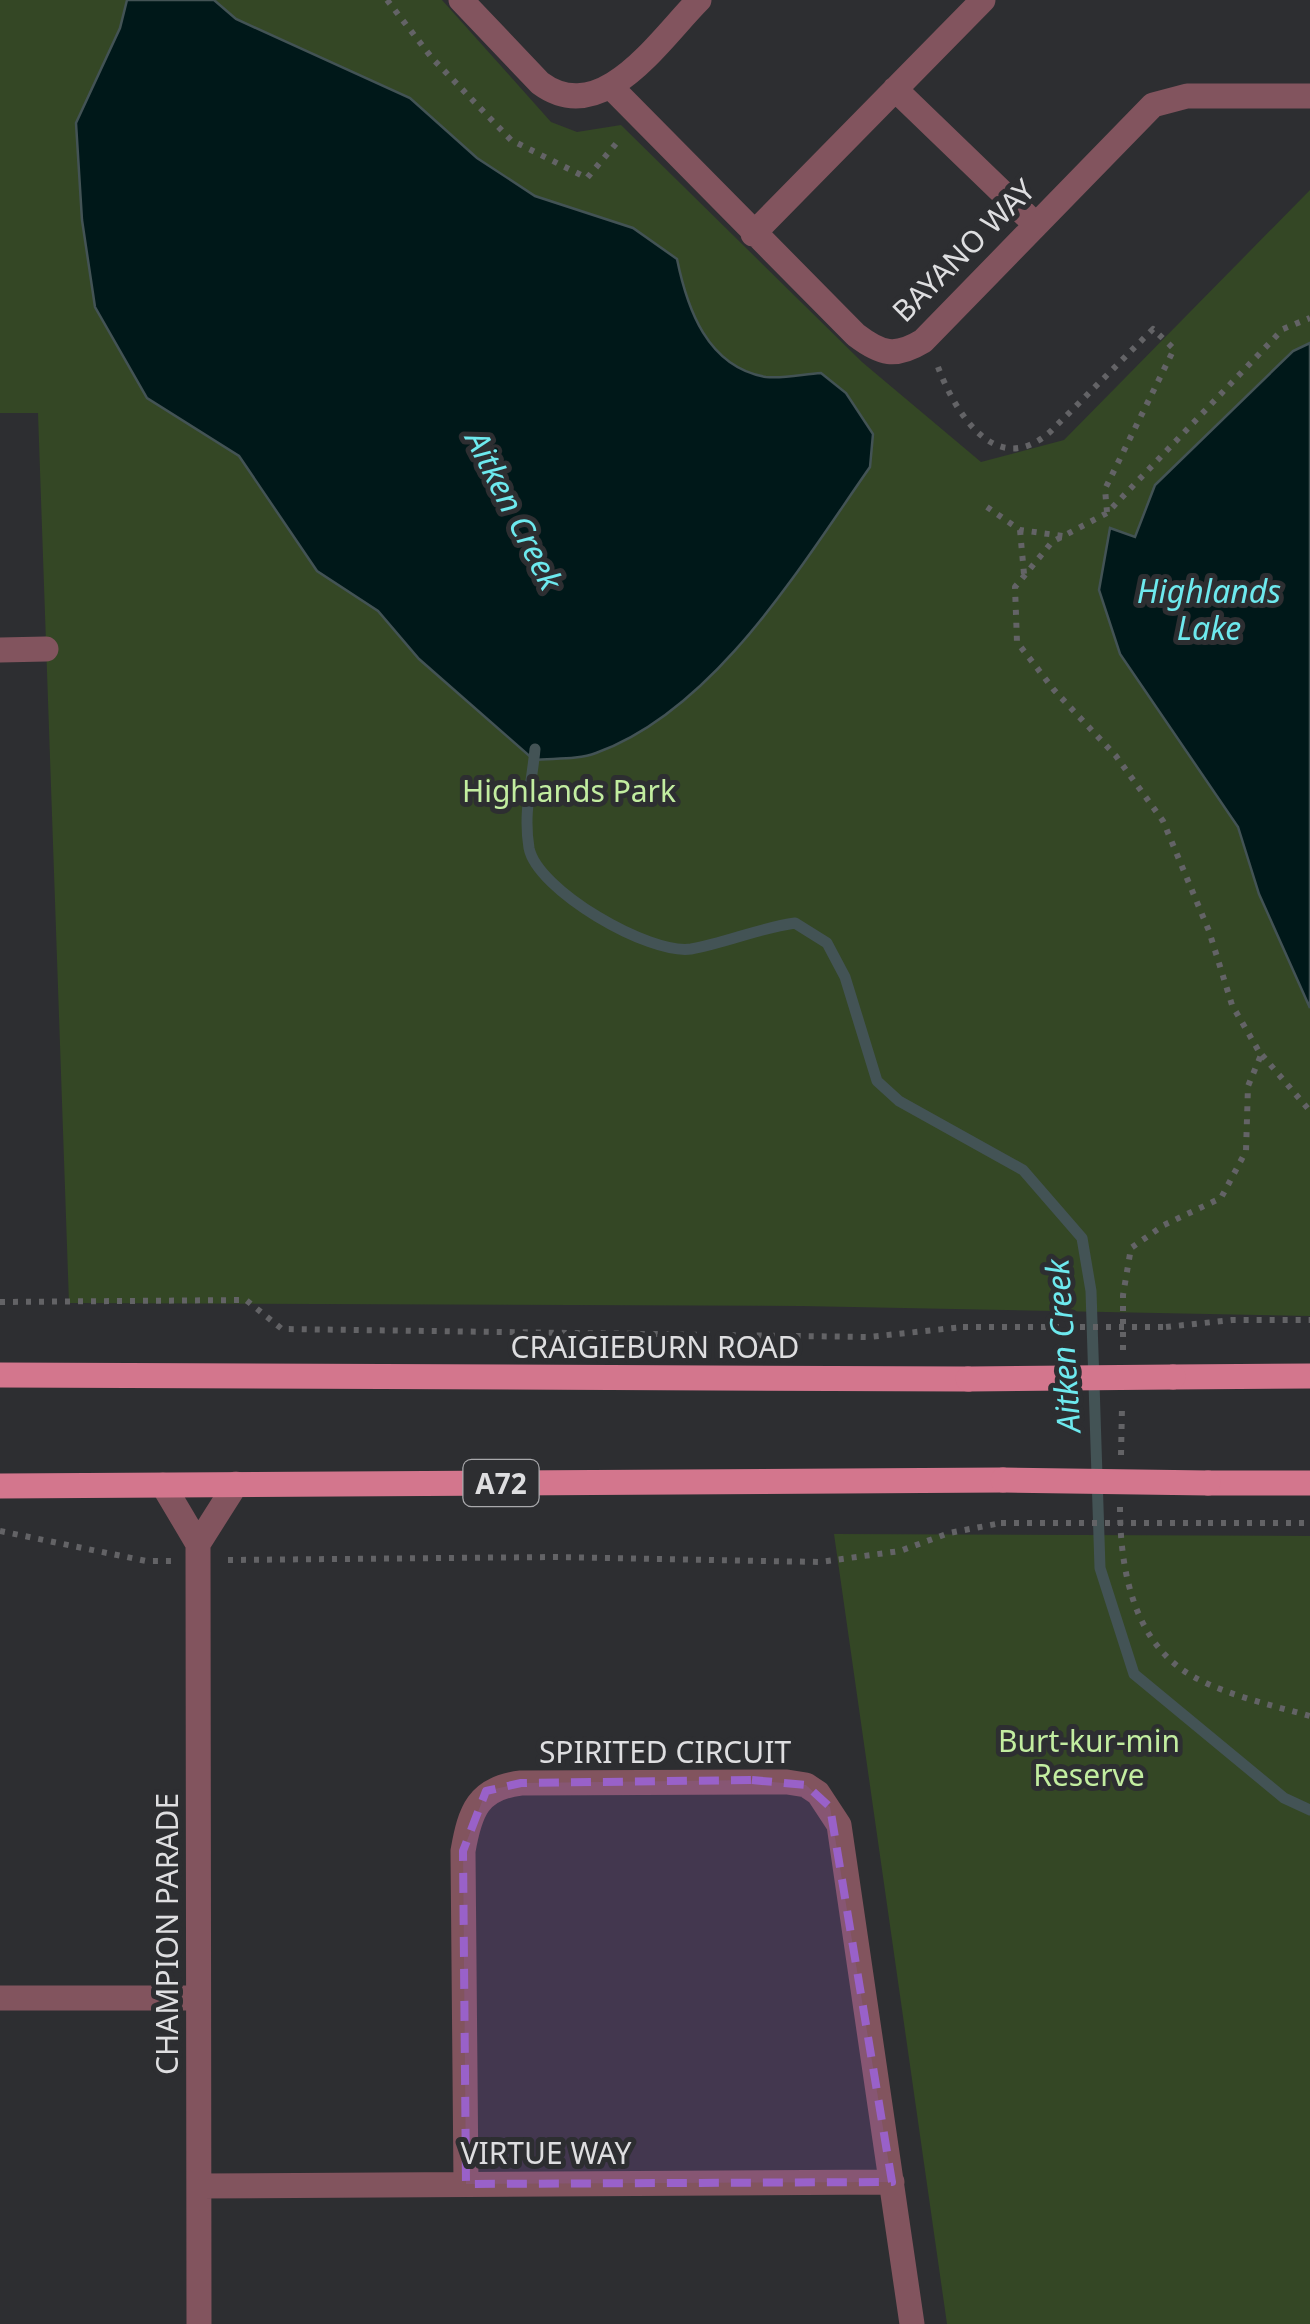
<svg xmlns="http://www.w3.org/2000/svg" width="1310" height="2324" font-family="'Noto Sans',sans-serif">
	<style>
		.green { fill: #344725 }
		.water { fill: #001819; stroke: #435355; stroke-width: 2.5 }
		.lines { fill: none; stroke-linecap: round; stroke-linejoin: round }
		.stream { stroke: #435355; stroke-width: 11 }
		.path { stroke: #636366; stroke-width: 6; stroke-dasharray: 5 8; stroke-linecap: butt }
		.minor { stroke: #82545e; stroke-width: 25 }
		.major { stroke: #d3768d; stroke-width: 25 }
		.path-bridge { stroke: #636366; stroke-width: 6; stroke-dasharray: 5 8; stroke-linecap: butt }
		.major-bridge { stroke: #d3768d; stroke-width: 25 }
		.marked { fill: #9961c9; fill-opacity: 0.2; stroke: #9961c9; stroke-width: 8; stroke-dasharray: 20 12; stroke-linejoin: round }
		.labels { text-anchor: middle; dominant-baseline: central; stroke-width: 10; stroke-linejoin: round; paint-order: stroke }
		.shield { fill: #2d2e31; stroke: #a9a9ac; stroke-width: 2.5 }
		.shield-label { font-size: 28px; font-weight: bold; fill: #dedee0 }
		.street-label { font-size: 30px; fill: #dedee0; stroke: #2d2e31 }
		.park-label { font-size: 30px; fill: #c2eda0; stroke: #2d2e31 }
		.water-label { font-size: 32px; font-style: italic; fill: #6de9ee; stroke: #2d2e31 }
	</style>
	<rect width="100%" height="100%" fill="#2d2e31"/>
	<path class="green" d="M0,0H442L551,122L577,132L621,125L862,362L981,462L1064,440L1310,190V1316L801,1306L69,1303L38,413H0Z
		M834,1534L1310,1536V2324H947Z"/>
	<path class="water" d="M127,0H214L236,19L410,98L477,158L535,196L633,228L677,259C687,308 707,367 766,377C783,379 804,374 821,373L846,393L873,434L870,467C800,567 715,710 596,753C578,760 553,758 534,760L419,659L378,611L317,571L239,456L147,398L95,307L82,220L76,123L120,28Z
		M1310,343V1008L1259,894L1238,827L1120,654L1099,590L1110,528L1135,537L1155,485L1293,351Z"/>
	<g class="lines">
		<path class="stream" d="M535,749C532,783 523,812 529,848C537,890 649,955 691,949C726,943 759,928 795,923L827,943L845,977L877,1081L899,1101L1023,1170L1082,1238L1091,1291L1100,1568L1134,1674L1284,1798L1310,1810"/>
		<path class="path" d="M387,0L432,58L511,140L587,178L620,139
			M938,367C955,412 996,481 1051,431L1153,329L1174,349L1105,489L1107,512
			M987,507L1020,530L1063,536
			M1020,530L1024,574
			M1262,1055L1310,1111
			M0,1302L246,1300L282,1329L869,1337L963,1327
			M1166,1327L1232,1320H1310
			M1123,1350V1295L1131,1248L1164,1225L1221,1198L1246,1151L1248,1086L1261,1055L1232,1005L1209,931L1163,821L1116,756L1054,690L1017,642L1015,587L1052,542L1107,513L1283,329L1310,318
			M1121,1455L1122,1407
			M1120,1507C1120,1563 1131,1632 1180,1668C1212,1692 1271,1705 1310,1716
			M1208,1523H1310
			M0,1531L146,1561H171
			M228,1560L555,1557L820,1562L900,1551L949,1533L1001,1523"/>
		<path class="minor" d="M461,0L540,83C602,129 659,40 699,0
			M611,87L856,335C881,354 895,358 923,341L1153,105L1187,96H1310
			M895,89L1035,224
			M753,234L983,0
			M0,650L46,649
			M163,1485L198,1544L199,2324
			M198,1544L236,1484
			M0,1998H198
			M466,2184L463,1851C470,1811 478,1788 521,1783L787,1782L806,1785L818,1793L839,1825L912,2324
			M199,2186L892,2182"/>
		<path class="major" d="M0,1375L968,1379
			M1173,1377L1310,1376
			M1208,1483H1310
			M0,1486L1003,1480"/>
		<path class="path-bridge" d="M963,1327H1166
			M1001,1523H1208"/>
		<path class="major-bridge" d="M968,1379L1173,1377
			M1003,1480L1208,1483"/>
	</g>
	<path class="marked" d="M752,1780L806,1785L830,1807L892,2182L466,2184L463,1851L486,1791L521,1783Z"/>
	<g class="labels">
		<rect class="shield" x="463.5" y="1460" width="75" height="46" rx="8"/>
		<g class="shield-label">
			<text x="501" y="1483">A72</text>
		</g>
		<g class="street-label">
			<text transform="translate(963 250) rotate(-45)">BAYANO WAY</text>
			<text x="655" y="1346">CRAIGIEBURN ROAD</text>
			<text x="665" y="1751">SPIRITED CIRCUIT</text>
			<text transform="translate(166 1934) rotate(-90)">CHAMPION PARADE</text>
			<text x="546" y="2152">VIRTUE WAY</text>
		</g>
		<g class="park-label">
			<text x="569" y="790">Highlands Park</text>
			<text x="1089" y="1740">Burt-kur-min<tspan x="1089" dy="34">Reserve</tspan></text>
		</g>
		<g class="water-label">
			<text transform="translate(515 510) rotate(63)">Aitken Creek</text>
			<text x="1209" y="590">Highlands<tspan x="1209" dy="37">Lake</tspan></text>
			<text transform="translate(1062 1346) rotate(-94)">Aitken Creek</text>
		</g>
	</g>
</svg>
